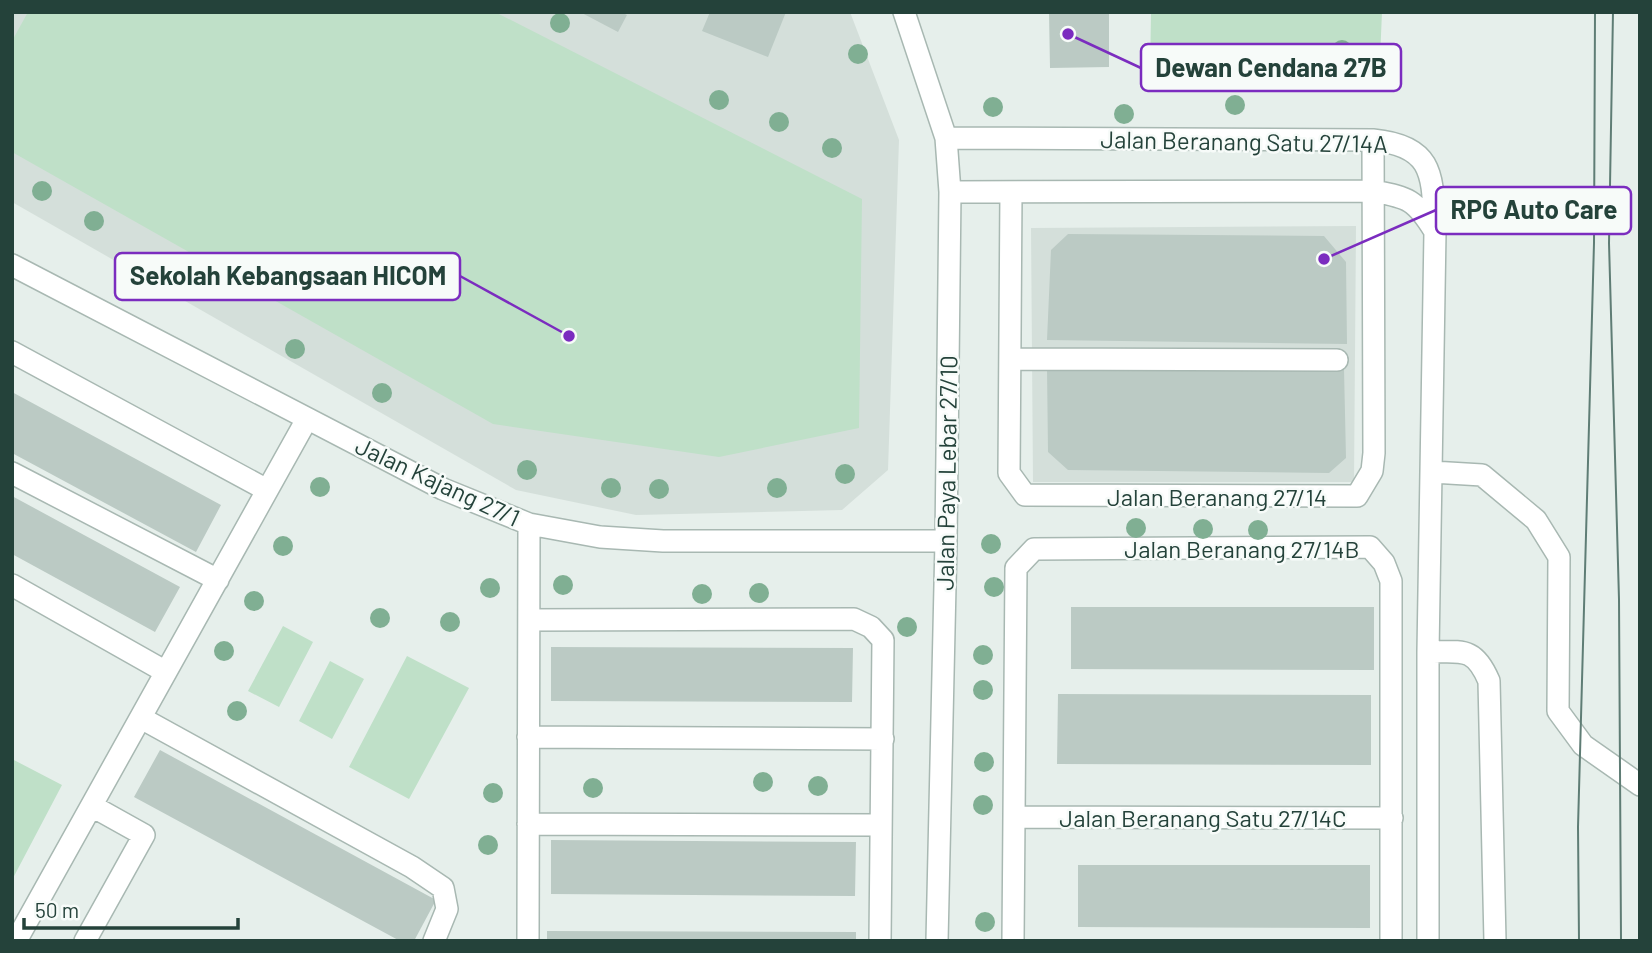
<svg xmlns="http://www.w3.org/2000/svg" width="1652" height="953" font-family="Barlow,sans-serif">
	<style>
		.built { fill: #d4dfda }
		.green { fill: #bfe0c8 }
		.building { fill: #bbcac4 }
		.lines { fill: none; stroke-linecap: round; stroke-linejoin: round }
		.minor-casing { stroke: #a8b8b2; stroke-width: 24 }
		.minor { stroke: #fff; stroke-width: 21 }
		.tram { stroke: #5f7d75; stroke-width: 2 }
		.tree { fill: #80af93 }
		.labels { text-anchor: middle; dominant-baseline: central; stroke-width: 5; stroke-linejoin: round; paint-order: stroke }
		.street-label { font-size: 24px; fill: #24423a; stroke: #f7fbf9 }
		.leader { fill: none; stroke: #7b2cbf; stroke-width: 2.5 }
		.callout-dot { fill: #7b2cbf; stroke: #f7fbf9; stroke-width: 2.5 }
		.callout { fill: #f7fbf9; stroke: #7b2cbf; stroke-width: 2.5 }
		.callout-label { font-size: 26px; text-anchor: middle; font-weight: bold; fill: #24423a }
	</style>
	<rect width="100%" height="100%" fill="#e6efeb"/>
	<path class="built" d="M12,12H850L899,140L888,470L842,510L636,515L516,490L12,202Z
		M1356,226L1354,482H1033L1031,228Z"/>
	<path class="green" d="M28,12H495L862,199L859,428L719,457L493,424L12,152V41Z
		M1151,12H1382L1379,82L1150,76Z
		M283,626L313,642L279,707L248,691Z
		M407,656L469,688L409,799L349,767Z
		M330,661L364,679L332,739L299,721Z
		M12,759L62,785L12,880Z"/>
	<path class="building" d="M580,12H621L627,15L618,32Z
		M710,12H786L768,57L702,31Z
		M1049,12H1109V67L1050,68Z
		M1068,234L1324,236L1346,262L1347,344L1047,340L1051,250Z
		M1047,368L1344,369L1346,458L1329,473L1068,470L1048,452Z
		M12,392L221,505L196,552L12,453Z
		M12,496L180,587L155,632L12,554Z
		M1071,607H1374V670L1071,669Z
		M551,647L853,648L852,702L551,701Z
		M1058,694L1371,695V765L1057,764Z
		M160,750L436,900L414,941H400L134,797Z
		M551,840L856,842L855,896L551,894Z
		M1078,865H1370V928L1078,927Z
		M547,931L856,932V941H547Z"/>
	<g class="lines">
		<defs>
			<path id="minor" d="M904,12L946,138L950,192L946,541L937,941
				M946,138L1373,140C1437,146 1432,179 1435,232L1428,652V941
				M950,192L1374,191C1408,198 1415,199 1434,230
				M1011,192L1009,473L1025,495L1357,496L1372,471L1374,453L1373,140
				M12,265L443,489L529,524L600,537L663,541H946
				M12,352L267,490
				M1010,359L1337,360
				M1432,472L1482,475L1536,520L1559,557L1558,711L1583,745L1640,785
				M12,473L218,580
				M12,585L166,672
				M529,620L854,619L871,627L883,640L880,941
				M1428,652C1462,652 1474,646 1489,681L1495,941
				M141,718L412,867L443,888L447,909L434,941
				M528,737L883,739
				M1014,817L1392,818
				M528,824L881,825
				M16,941L307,419
				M85,941L144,835L92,806
				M528,941L529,524
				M1013,941L1016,568L1034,549L1370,547L1384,563L1391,581V941"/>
		</defs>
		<use href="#minor" class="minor-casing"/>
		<use href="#minor" class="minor"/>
		<path class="tram" d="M1613,12L1609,243L1619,599L1621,941
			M1579,941L1578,827L1594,243L1595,12"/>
	</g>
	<g class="tree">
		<circle cx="560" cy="23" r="10"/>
		<circle cx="1342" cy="50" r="10"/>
		<circle cx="858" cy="54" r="10"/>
		<circle cx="719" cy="100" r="10"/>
		<circle cx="1235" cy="105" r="10"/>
		<circle cx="993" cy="107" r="10"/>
		<circle cx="1124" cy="114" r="10"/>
		<circle cx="779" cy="122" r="10"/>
		<circle cx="832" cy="148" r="10"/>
		<circle cx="42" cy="191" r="10"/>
		<circle cx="94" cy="221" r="10"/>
		<circle cx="295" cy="349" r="10"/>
		<circle cx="382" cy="393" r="10"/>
		<circle cx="527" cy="470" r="10"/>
		<circle cx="845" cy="474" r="10"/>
		<circle cx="320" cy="487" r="10"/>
		<circle cx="611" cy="488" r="10"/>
		<circle cx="777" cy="488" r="10"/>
		<circle cx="659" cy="489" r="10"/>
		<circle cx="1136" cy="528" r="10"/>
		<circle cx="1203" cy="529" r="10"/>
		<circle cx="1258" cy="530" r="10"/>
		<circle cx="991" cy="544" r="10"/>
		<circle cx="283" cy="546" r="10"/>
		<circle cx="563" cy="585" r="10"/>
		<circle cx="994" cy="587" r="10"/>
		<circle cx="490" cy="588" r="10"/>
		<circle cx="759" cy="593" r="10"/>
		<circle cx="702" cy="594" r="10"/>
		<circle cx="254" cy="601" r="10"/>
		<circle cx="380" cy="618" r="10"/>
		<circle cx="450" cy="622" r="10"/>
		<circle cx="907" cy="627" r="10"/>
		<circle cx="224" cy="651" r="10"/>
		<circle cx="983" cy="655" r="10"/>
		<circle cx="983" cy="690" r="10"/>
		<circle cx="237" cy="711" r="10"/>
		<circle cx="984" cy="762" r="10"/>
		<circle cx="763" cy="782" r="10"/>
		<circle cx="818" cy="786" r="10"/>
		<circle cx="593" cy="788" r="10"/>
		<circle cx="493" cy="793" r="10"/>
		<circle cx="983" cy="805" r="10"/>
		<circle cx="488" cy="845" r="10"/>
		<circle cx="985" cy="922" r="10"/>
	</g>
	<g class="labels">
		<g class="street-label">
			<text transform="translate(1244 141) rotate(1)">Jalan Beranang Satu 27/14A</text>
			<text transform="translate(946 473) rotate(-89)">Jalan Paya Lebar 27/10</text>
			<text transform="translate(438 481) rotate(25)">Jalan Kajang 27/1</text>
			<text x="1217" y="496">Jalan Beranang 27/14</text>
			<text x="1242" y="548">Jalan Beranang 27/14B</text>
			<text x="1203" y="817">Jalan Beranang Satu 27/14C</text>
		</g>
	</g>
	<path class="leader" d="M1068 34L1141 68M1324 259L1436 210M569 336L460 276"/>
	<g class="callout-dot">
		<circle cx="1068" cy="34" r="7"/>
		<circle cx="1324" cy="259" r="7"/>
		<circle cx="569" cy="336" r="7"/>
	</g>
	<g class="callout">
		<rect x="1141" y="44" width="260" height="47" rx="7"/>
		<rect x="1436" y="187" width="195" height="47" rx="7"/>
		<rect x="115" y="253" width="345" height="47" rx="7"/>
	</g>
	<g class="callout-label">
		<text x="1271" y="77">Dewan Cendana 27B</text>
		<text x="1534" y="219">RPG Auto Care</text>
		<text x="288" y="285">Sekolah Kebangsaan HICOM</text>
	</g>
	<rect width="1652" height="953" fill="none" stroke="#24423a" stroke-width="28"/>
	<path d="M24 918v10h214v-10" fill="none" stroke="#24423a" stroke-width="3.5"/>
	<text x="35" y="918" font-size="21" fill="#24423a" stroke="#f7fbf9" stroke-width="5" paint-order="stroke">50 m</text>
</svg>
